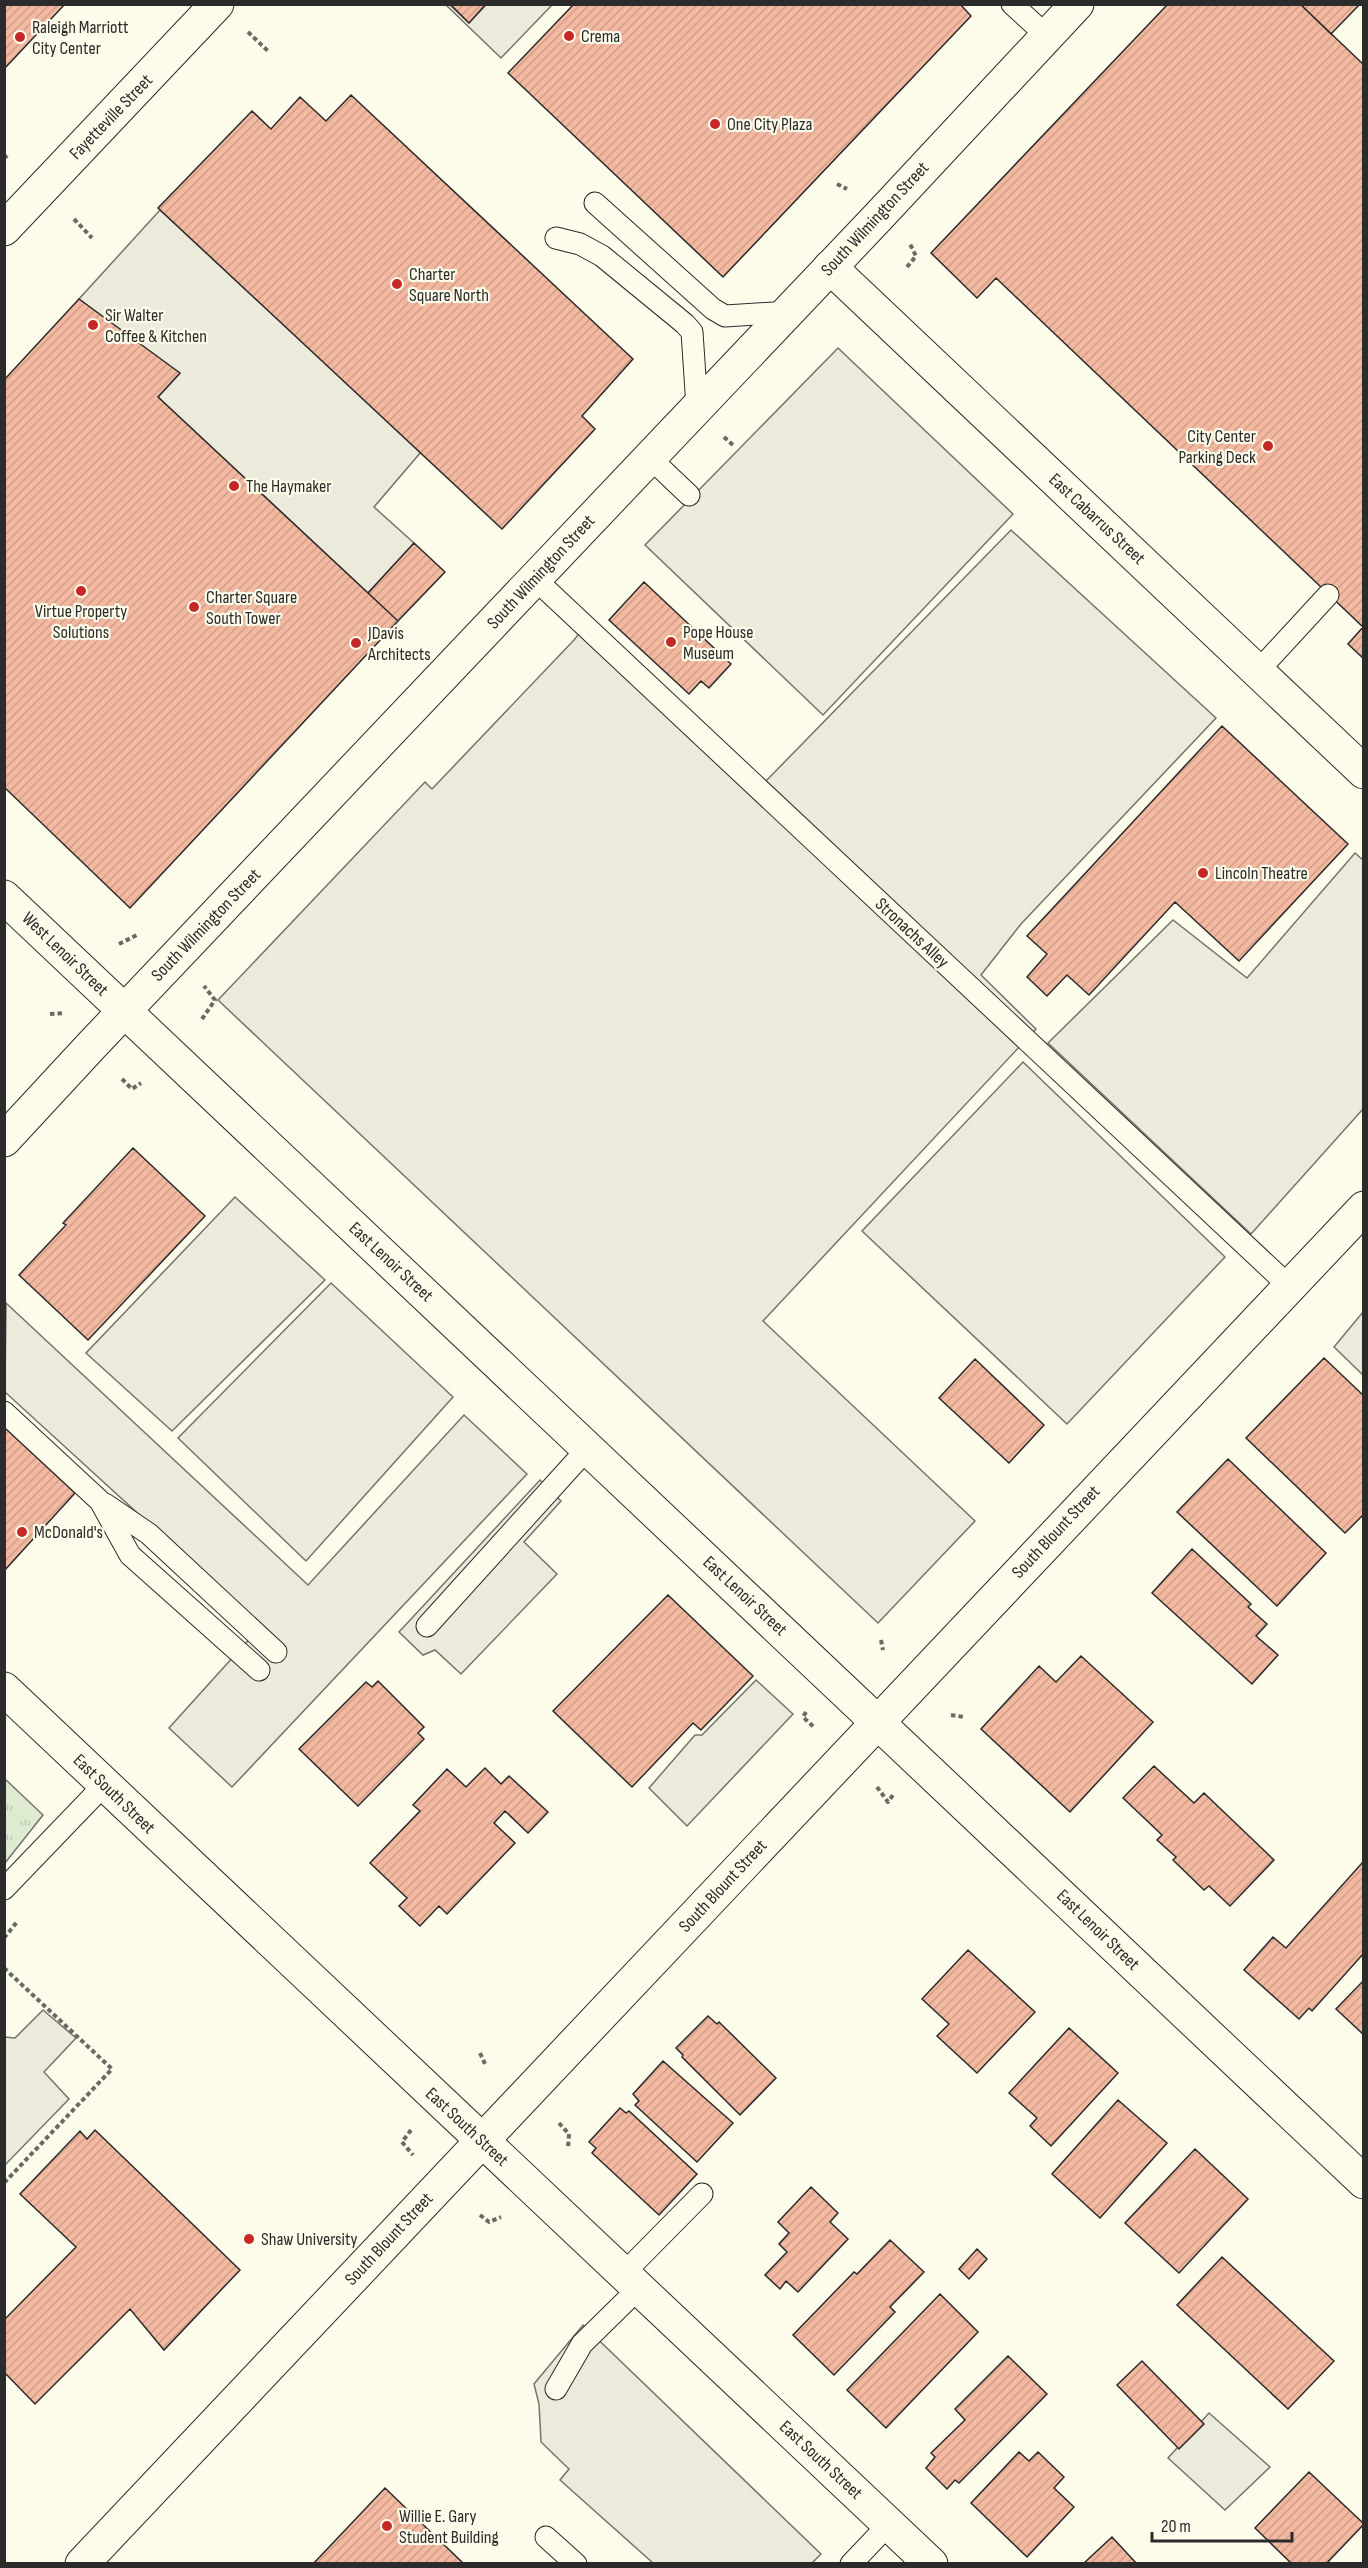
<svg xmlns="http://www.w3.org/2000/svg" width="1368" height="2568" font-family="'Sofia Sans Condensed',sans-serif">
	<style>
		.grass { fill: url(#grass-tufts); stroke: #74746e; stroke-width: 1.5 }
		.parking { fill: #eceadb; stroke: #74746e; stroke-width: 1.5 }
		.building { fill: url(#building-hatch); stroke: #2b2b2b; stroke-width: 1.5 }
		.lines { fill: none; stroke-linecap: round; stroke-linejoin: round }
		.service-casing { stroke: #2b2b2b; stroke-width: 23 }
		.minor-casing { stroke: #2b2b2b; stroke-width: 35 }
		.tertiary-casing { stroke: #2b2b2b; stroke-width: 35 }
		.secondary-casing { stroke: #2b2b2b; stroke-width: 35 }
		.path { stroke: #6a6964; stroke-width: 4; stroke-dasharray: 4.5 3; stroke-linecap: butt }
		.service { stroke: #fdfbea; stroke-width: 21 }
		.minor { stroke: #fdfbea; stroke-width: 33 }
		.tertiary { stroke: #fdfbea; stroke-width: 33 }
		.secondary { stroke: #fdfbea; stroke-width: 33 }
		.poi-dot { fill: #c62828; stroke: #fdfbea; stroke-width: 2 }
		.labels { text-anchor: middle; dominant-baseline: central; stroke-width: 4.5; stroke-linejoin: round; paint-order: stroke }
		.poi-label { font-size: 18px; fill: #2b2b2b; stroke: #fdfbea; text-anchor: start }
		.street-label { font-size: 18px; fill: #2b2b2b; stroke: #fdfbea }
	</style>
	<defs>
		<pattern id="grass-tufts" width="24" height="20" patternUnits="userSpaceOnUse" patternTransform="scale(1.5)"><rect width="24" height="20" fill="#deebd1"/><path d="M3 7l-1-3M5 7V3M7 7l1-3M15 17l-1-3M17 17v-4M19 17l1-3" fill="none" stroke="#bfcab4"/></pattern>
		<pattern id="building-hatch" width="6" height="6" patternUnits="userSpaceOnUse" patternTransform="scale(1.5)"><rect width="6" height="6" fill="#f2b8a0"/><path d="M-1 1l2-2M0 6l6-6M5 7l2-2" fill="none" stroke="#d09e8a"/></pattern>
	</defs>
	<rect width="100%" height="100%" fill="#fdfbea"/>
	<path class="grass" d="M5,1779L43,1815L5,1863H4Z"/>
	<path class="parking" d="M446,5H450L469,23L486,5H552L501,58Z
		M160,210L421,452L374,507L414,543L368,593L158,397L179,374L79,299Z
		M838,348L1013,514L823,715L645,545Z
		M1011,530L1216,718L1021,924L981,975L1036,1029L763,1321L975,1521L878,1623L218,1000L425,782L432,789L574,640L591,618L765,782Z
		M1355,853L1364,861L1363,1109L1251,1234L1048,1043L1173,920L1247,978Z
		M1023,1062L1225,1257L1067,1424L862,1231Z
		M235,1197L325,1280L172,1431L86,1353Z
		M331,1283L453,1397L306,1561L178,1438Z
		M6,1303L308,1585L464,1415L527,1474L232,1787L169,1728L261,1626L5,1392Z
		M1363,1312V1375L1334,1347Z
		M540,1480L561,1501L524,1542L557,1574L461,1674L435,1650L423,1655L399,1632Z
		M756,1680L793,1714L687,1826L649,1788L695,1735H702Z
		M43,2010L76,2038L44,2072L69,2099L5,2165V2037L15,2038Z
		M583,2325L821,2554L812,2563H653L560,2480L569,2469L541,2442L539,2404L534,2384Z
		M1209,2413L1270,2467L1225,2510L1168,2458Z"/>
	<path class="building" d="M4,4H65L4,69Z
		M450,4H486L469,23Z
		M574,4H960L971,16L723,277L508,73Z
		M1168,4H1300L1364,65L1363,627L996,278L977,298L931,253Z
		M1300,4H1360L1331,34Z
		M351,95L633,359L582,416L595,429L502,529L158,208L252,111L271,129L300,97L326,121Z
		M79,299L180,373L158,397L398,621L130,908L4,787V380Z
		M414,543L445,572L398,621L368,593Z
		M644,582L731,664L709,688L701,681L689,694L609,620Z
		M1364,626V659L1348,644Z
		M1222,726L1348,844L1239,961L1175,902L1089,995L1067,975L1047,996L1027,977L1047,954L1027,936Z
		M133,1148L205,1216L88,1340L19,1275L66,1225L63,1223Z
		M1324,1358L1364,1396V1514L1345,1533L1246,1438Z
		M975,1359L1044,1425L1009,1463L939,1398Z
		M4,1427L75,1493L4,1571Z
		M1228,1459L1326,1553L1277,1606L1177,1512Z
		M1192,1549L1251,1604L1248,1607L1267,1624L1256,1636L1278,1655L1252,1684L1152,1593Z
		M668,1595L753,1676L701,1730L693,1723L632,1787L553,1711Z
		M1081,1656L1153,1722L1070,1812L981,1729L1039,1666L1056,1682Z
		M378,1681L424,1727L418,1733L424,1739L358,1806L299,1749L366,1682L372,1687Z
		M1154,1766L1194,1803L1204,1793L1274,1860L1230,1906L1209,1886L1204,1890L1173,1860L1176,1857L1157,1840L1162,1835L1123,1798Z
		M485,1768L501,1784L509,1776L548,1812L528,1833L505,1811L494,1823L515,1843L447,1914L439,1906L420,1926L399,1906L407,1898L370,1863L420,1811L413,1805L447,1769L466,1787Z
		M1362,1863L1364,1865V1953L1312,2011L1309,2008L1299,2019L1244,1970L1273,1937L1286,1948Z
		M968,1950L1035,2012L977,2073L937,2036L949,2024L922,1999Z
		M1364,1980V2035L1336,2009Z
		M708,2016L717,2024L719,2022L776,2078L740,2115L682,2057L683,2055L676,2048Z
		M1069,2028L1118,2073L1051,2146L1030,2126L1037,2118L1009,2093Z
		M663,2061L733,2123L697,2162L635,2105L639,2101L633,2094Z
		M1118,2100L1167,2143L1100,2218L1052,2174Z
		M620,2108L626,2113L629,2111L697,2174L659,2215L592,2153L596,2148L589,2142Z
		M95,2130L240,2270L164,2350L130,2309L35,2404L4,2372V2320L76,2247L20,2194L80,2131L87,2139Z
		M1195,2149L1248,2199L1179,2273L1125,2223Z
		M811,2187L838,2213L830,2222L848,2239L798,2292L786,2281L780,2289L765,2275L787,2252L779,2244L789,2233L778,2222Z
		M890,2240L924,2272L890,2307L895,2312L834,2375L793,2335L854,2272L857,2274Z
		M977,2249L987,2259L969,2279L959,2269Z
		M1222,2257L1334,2361L1288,2409L1177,2305Z
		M940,2294L978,2332L886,2428L847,2390Z
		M1008,2356L1047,2394L959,2483L955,2480L947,2489L926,2468L935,2457L931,2453L965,2420L955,2409Z
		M1142,2361L1204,2424L1179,2449L1117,2385Z
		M1019,2452L1029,2461L1038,2452L1064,2477L1054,2488L1074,2507L1027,2557L971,2503Z
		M1309,2472L1364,2524L1326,2564H1292L1255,2528Z
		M385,2488L464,2564H313Z
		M1112,2537L1137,2564H1083Z"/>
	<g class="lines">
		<defs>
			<path id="service" d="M1012,4L1047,36
				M595,203L713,309L725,316L788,312
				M556,238L580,244L602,256L685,324L692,332L697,407
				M649,457L689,495
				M535,579L1289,1286
				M1258,671L1328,595
				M4,1412L100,1501L130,1555L259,1670
				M105,1504L149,1534L276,1652
				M427,1626L588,1448
				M4,1889L104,1785
				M623,2274L702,2194
				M556,2389L582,2344L638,2289
				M546,2537L576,2564
				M851,2564L889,2524"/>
			<path id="minor" d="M4,229L217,4"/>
			<path id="tertiary" d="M830,267L1364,772
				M4,1689L931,2564"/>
			<path id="secondary" d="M4,897L1364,2182
				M4,1140L92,1045L880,215L1077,4
				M82,2564L1364,1208"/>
		</defs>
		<use href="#service" class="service-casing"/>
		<use href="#minor" class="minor-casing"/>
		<use href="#tertiary" class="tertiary-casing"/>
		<use href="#secondary" class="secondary-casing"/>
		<path class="path" d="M248,32L269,52
			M4,155L8,159
			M837,184L847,189
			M74,219L92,238
			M907,267L916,256L910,244
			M724,437L734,446
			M119,944L139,934
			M50,1014L65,1013
			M202,1019L215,1000L204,986
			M122,1079L132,1089L141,1083
			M881,1640L883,1650
			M806,1712L803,1717L815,1728
			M951,1715L964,1717
			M877,1787L888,1802L893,1795
			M4,1938L17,1922
			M4,1968L112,2069L4,2183
			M480,2053L486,2066
			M559,2123L569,2134L568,2148
			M411,2130L402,2142L413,2155
			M480,2215L489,2222L501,2217"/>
		<use href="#service" class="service"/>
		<use href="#minor" class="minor"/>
		<use href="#tertiary" class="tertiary"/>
		<use href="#secondary" class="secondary"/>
	</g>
	<g class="poi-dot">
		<circle cx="569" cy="36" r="6"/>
		<circle cx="20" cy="37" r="6"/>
		<circle cx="715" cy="124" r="6"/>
		<circle cx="397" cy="284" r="6"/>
		<circle cx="93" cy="325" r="6"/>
		<circle cx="1268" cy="446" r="6"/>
		<circle cx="234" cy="486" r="6"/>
		<circle cx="81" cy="591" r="6"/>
		<circle cx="194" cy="607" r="6"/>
		<circle cx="671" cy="642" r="6"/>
		<circle cx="356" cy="643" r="6"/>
		<circle cx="1203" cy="873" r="6"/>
		<circle cx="22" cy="1532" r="6"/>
		<circle cx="249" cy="2239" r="6"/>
		<circle cx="387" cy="2526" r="6"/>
	</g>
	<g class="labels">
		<g class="poi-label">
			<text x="32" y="27">Raleigh Marriott<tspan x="32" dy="21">City Center</tspan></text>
			<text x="581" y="36">Crema</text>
			<text x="727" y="124">One City Plaza</text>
			<text x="409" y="274">Charter<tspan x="409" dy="21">Square North</tspan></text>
			<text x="105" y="315">Sir Walter<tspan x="105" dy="21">Coffee &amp; Kitchen</tspan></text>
			<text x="1256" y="436" text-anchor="end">City Center<tspan x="1256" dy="21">Parking Deck</tspan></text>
			<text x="246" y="486">The Haymaker</text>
			<text x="206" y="597">Charter Square<tspan x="206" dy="21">South Tower</tspan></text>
			<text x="81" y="611" text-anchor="middle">Virtue Property<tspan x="81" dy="21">Solutions</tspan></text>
			<text x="683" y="632">Pope House<tspan x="683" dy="21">Museum</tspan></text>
			<text x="368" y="633">JDavis<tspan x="368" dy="21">Architects</tspan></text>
			<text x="1215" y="873">Lincoln Theatre</text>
			<text x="34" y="1532">McDonald's</text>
			<text x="261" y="2239">Shaw University</text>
			<text x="399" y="2516">Willie E. Gary<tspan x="399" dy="21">Student Building</tspan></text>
		</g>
		<g class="street-label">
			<text transform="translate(111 117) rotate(-46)">Fayetteville Street</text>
			<text transform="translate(875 219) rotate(-47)">South Wilmington Street</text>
			<text transform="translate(1097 519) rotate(43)">East Cabarrus Street</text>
			<text transform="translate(541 572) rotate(-47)">South Wilmington Street</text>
			<text transform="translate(206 925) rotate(-46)">South Wilmington Street</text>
			<text transform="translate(912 933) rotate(43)">Stronachs Alley</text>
			<text transform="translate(65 954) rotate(44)">West Lenoir Street</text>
			<text transform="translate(391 1262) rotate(43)">East Lenoir Street</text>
			<text transform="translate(1056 1532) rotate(-47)">South Blount Street</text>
			<text transform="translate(745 1596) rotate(43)">East Lenoir Street</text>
			<text transform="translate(114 1794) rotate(44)">East South Street</text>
			<text transform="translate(723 1886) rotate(-47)">South Blount Street</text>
			<text transform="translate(1098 1930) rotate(44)">East Lenoir Street</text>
			<text transform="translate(467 2127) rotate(43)">East South Street</text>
			<text transform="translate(389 2239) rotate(-47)">South Blount Street</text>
			<text transform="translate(821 2460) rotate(43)">East South Street</text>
		</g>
	</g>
	<rect width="1368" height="2568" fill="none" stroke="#2b2b2b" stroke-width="12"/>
	<path d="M1152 2532v9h140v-9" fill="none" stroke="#2b2b2b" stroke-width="3"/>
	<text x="1161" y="2532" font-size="18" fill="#2b2b2b" stroke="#fdfbea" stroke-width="4.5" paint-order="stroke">20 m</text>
</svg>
